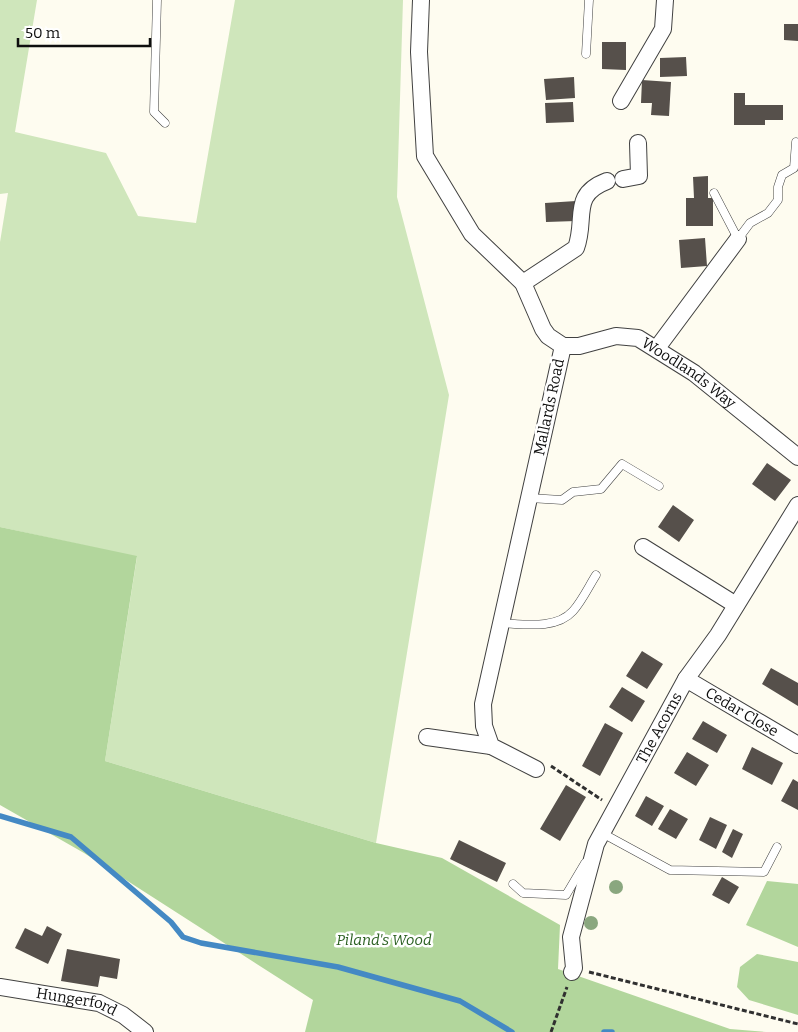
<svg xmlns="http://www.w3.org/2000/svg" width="798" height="1032" font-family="Bitter,serif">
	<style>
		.green { fill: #cfe6bb }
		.forest { fill: #b2d69c }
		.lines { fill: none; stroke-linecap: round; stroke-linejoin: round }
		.stream { stroke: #4489c4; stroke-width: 5.5 }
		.building { fill: #56504b }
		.lane-casing { stroke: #414141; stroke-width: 9 }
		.street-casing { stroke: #414141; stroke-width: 18 }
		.path { stroke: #303030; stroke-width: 3; stroke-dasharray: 5 2.5; stroke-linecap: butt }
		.lane { stroke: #fff; stroke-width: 8 }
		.street { stroke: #fff; stroke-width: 16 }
		.tree { fill: #8aa77f }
		.labels { text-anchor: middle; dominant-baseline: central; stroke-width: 5; stroke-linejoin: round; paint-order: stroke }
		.street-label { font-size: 15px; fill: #0e0e0e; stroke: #fff }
		.park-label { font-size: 15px; font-style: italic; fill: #2c6122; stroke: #fff }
	</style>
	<rect width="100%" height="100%" fill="#fefcf0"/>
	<path class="green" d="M0,0H37L15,132L106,153L138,216L196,223L235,0H403L397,197L449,395L376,843L105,761L137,557L0,527V242L8,193L0,194Z"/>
	<path class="forest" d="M0,527L137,556L105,761L376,843L442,858L560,925L558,969L730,1029L766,1032H305L313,1000L84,853L0,805Z
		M767,881L798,884V947L746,925Z
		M757,954L798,962V1015L749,1000L737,987L740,967Z"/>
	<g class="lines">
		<path class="stream" d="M0,816L71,837L171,922L183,937L201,943L338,967L460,1001L512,1032
			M604,1032H612"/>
	</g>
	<path class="building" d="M784,24H798V41L784,40Z
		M602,42H626V70L602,69Z
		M686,57L687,76L660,77V58Z
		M574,77L575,98L546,100L544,79Z
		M642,80L671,82L669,116L651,115L652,103H641Z
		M734,93H745V105H783V120H765V125H734Z
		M573,102L574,122L546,123L545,103Z
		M708,176V198H713V226H686V198H694L693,177Z
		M576,201V221L546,222L545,203Z
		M705,238L707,266L681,268L679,240Z
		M767,463L791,480L775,501L752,484Z
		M673,505L694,520L679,542L658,527Z
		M642,651L663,664L647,689L626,676Z
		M771,668L798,683V706L762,684Z
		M622,687L645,701L632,722L609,707Z
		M703,721L727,735L717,753L692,739Z
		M605,723L623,733L600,776L582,766Z
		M752,747L783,763L772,785L742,769Z
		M687,752L709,765L696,786L674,773Z
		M793,779L798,782V810L781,801Z
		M566,785L586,797L560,841L540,829Z
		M646,796L664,806L652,826L635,816Z
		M670,809L688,819L676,839L658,829Z
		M710,817L727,825L716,849L699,840Z
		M733,829L743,834L732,858L722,852Z
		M459,840L506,863L497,882L450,859Z
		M722,877L739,887L729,904L712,895Z
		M47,926L62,934L48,964L15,948L25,928L42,936Z
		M67,949L120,959L117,979L100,976L98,987L61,981Z"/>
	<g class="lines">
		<defs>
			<path id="lane" d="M157,0L154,112L165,123
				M586,54L589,0
				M714,193L738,239L750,223L768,213L778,200V187L782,175L794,168L796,142
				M529,498L562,500L573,492L601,489L622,464L659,486
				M501,623C523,624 556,630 573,611C582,601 589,586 596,575
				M602,833L670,870L764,872L777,847
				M513,884L523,893L566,895L585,863"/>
			<g id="street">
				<path d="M421,0L419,52L425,156L472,234L523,283L543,329L548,336L563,346L483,704L484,726L491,746L536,769"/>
				<path d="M621,101L663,29L665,0"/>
				<path d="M623,179L639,176L638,143"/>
				<path d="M523,283L576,248C587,218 570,195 607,181"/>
				<path id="s1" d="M563,346H579L616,336L638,338L694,373L798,457"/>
				<path d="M657,348L738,239"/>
				<path d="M643,547L736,605"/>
				<path id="s2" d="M686,679L798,745"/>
				<path d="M427,737L491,746"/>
				<path id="s3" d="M572,972L574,968L571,937L596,844L686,679L718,635L798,505"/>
				<path id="s4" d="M0,987L99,1003L123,1015L145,1032"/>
			</g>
		</defs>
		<use href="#lane" class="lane-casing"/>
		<use href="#street" class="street-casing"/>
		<path class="path" d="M551,766L602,800
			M589,972L798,1024
			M551,1032L567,987"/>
		<use href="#lane" class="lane"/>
		<use href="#street" class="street"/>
	</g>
	<g class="tree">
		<circle cx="616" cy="887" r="7"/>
		<circle cx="591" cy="923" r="7"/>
	</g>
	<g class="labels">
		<g class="street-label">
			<text stroke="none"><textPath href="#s1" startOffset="138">Woodlands Way</textPath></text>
			<text transform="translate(549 407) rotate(-78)">Mallards Road</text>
			<text stroke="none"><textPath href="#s2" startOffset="65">Cedar Close</textPath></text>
			<text stroke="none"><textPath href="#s3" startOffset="264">The Acorns</textPath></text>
			<text stroke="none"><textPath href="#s4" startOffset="78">Hungerford</textPath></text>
		</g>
		<g class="park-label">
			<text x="384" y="940">Piland's Wood</text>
		</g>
	</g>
	<path d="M18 38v8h132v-8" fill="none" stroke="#0e0e0e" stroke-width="2.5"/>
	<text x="25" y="38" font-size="15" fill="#0e0e0e" stroke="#ffffff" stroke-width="4" paint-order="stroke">50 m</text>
</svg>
